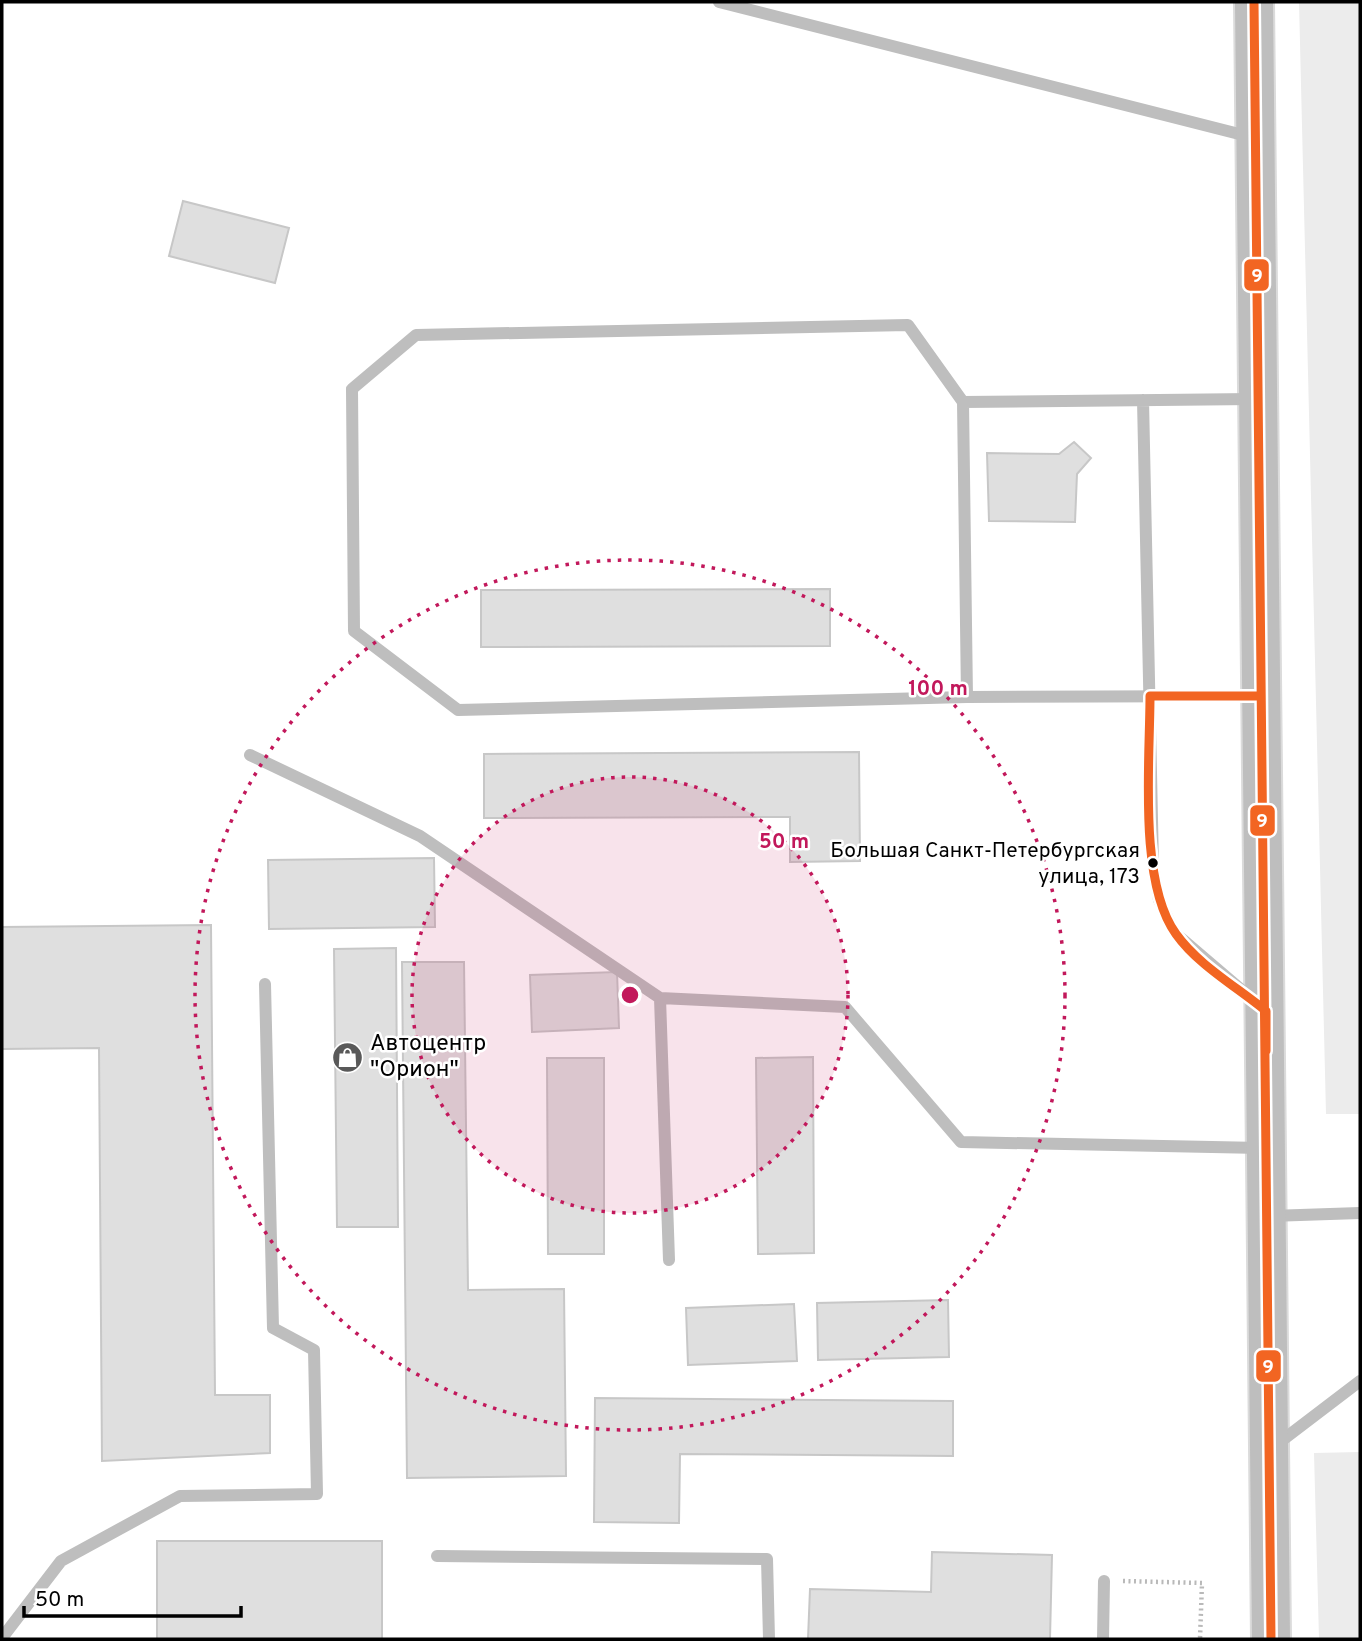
<svg xmlns="http://www.w3.org/2000/svg" width="1362" height="1641" font-family="Overpass,sans-serif">
	<style>
		.green { fill: #ececec }
		.building { fill: #dfdfdf; stroke: #c7c7c7; stroke-width: 2 }
		.lines { fill: none; stroke-linecap: round; stroke-linejoin: round }
		.primary-casing { stroke: #dbdbdb; stroke-width: 42 }
		.path { stroke: #b9b9b9; stroke-width: 4.5; stroke-dasharray: 2 3.5; stroke-linecap: butt }
		.lane { stroke: #bebebe; stroke-width: 12 }
		.primary { stroke: #bebebe; stroke-width: 38 }
		.bus-1-casing { stroke: #fff; stroke-width: 14 }
		.bus-1 { stroke: #f26522; stroke-width: 9 }
		.ring { fill: none; stroke: #c2185b; stroke-width: 3.5; stroke-dasharray: 3.5 7 }
		.bus-dot { fill: #000; stroke: #fff; stroke-width: 2.5 }
		.labels { text-anchor: middle; dominant-baseline: central; stroke-width: 5; stroke-linejoin: round; paint-order: stroke }
		.bus-label { font-size: 21px; fill: #000; stroke: #fff; text-anchor: end }
		.poi-label { font-size: 23px; fill: #000; stroke: #fff; text-anchor: start }
		.centre { fill: #c2185b; stroke: #fff; stroke-width: 3.5 }
		.ring-label { font-size: 21px; text-anchor: middle; font-weight: bold; fill: #c2185b; stroke: #fff; stroke-width: 5; stroke-linejoin: round; paint-order: stroke }
		.line-badge { stroke: #fff; stroke-width: 2.5 }
		.badge-label { font-size: 19px; text-anchor: middle; font-weight: bold; fill: #fff }
	</style>
	<rect width="100%" height="100%" fill="#fff"/>
	<path class="green" d="M1299,2H1360V1114H1326Z
		M1360,1452V1639H1319L1314,1453Z"/>
	<path class="building" d="M183,201L289,228L275,283L169,256Z
		M1074,442L1091,458L1077,474L1075,522L989,521L987,453L1059,454Z
		M830,589V646L481,647V590Z
		M859,752L860,861L790,862V817L484,818V754Z
		M434,858L435,927L269,929L268,860Z
		M211,925L215,1395H270V1453L102,1461L99,1048L2,1049V927Z
		M396,948L398,1227H337L334,949Z
		M402,962H464L468,1290L564,1289L566,1476L407,1478Z
		M617,972L619,1028L532,1032L530,975Z
		M813,1057L814,1253L758,1254L756,1058Z
		M547,1058H604V1254H548Z
		M948,1300L949,1357L818,1360L817,1303Z
		M794,1304L797,1361L688,1365L686,1308Z
		M595,1398L953,1401V1456L680,1454L679,1523L594,1522Z
		M157,1541H382V1639H157Z
		M157,1541H382V1639H157Z
		M932,1552L1052,1555L1050,1639H808L810,1589L931,1592Z"/>
	<g class="lines">
		<defs>
			<path id="primary" d="M1254,2L1271,1639"/>
		</defs>
		<use href="#primary" class="primary-casing"/>
		<path class="path" d="M1123,1581L1202,1583L1200,1639"/>
		<path class="lane" d="M719,2L1251,137
			M1143,400L1153,866L1159,900L1175,933L1258,1004
			M963,402L1253,399
			M967,697L963,402L908,325L416,335L352,389L354,631L458,710L967,697L1258,696
			M250,755L420,836L660,998L845,1007L961,1142L1261,1148
			M660,998L669,1260
			M1270,1216L1360,1213
			M1276,1445L1360,1381
			M437,1556L767,1559L769,1639
			M2,1638L61,1561L180,1496L317,1494L314,1350L273,1328L265,984
			M1103,1639L1104,1581"/>
		<use href="#primary" class="primary"/>
		<defs>
			<path id="bus-1" d="M1254,2L1271,1639
				M1261,696H1150C1150,760 1138,882 1176,934C1198,965 1237,987 1266,1011V1051"/>
		</defs>
		<use href="#bus-1" class="bus-1-casing"/>
		<use href="#bus-1" class="bus-1"/>
	</g>
	<circle cx="630" cy="995" r="218" fill="#c2185b" fill-opacity=".12"/>
	<g class="ring">
		<circle cx="630" cy="995" r="218"/>
		<circle cx="630" cy="995" r="435"/>
	</g>
	<defs>
		<symbol id="shop-disc" viewBox="-11 -11 22 22"><circle r="9.5" fill="#595959" stroke="#fff"/><path d="M-5-2.5h2.3a2.7 3.5 0 0 1 5.4 0H5L5.5 6h-11ZM-1.5-2.5h3a1.5 2.3 0 0 0-3 0Z" fill="#fff"/></symbol>
	</defs>
	<g fill-rule="evenodd">
		<use href="#shop-disc" x="330" y="1040" width="35" height="35"/>
	</g>
	<circle class="bus-dot" cx="1153" cy="863" r="6"/>
	<g class="labels">
		<g class="bus-label">
			<text x="1140" y="851">Большая Санкт-Петербургская<tspan x="1140" dy="26">улица, 173</tspan></text>
		</g>
		<g class="poi-label">
			<text x="370" y="1044">Автоцентр<tspan x="370" dy="26">"Орион"</tspan></text>
		</g>
	</g>
	<circle cx="630" cy="995" r="10" class="centre"/>
	<g class="ring-label">
		<text x="938" y="695">100 m</text>
		<text x="784" y="848">50 m</text>
	</g>
	<g class="line-badge">
		<rect x="1243" y="258" width="27" height="34" rx="7" fill="#f26522"/>
		<rect x="1249" y="804" width="27" height="33" rx="7" fill="#f26522"/>
		<rect x="1255" y="1349" width="27" height="34" rx="7" fill="#f26522"/>
	</g>
	<g class="badge-label">
		<text x="1257" y="282">9</text>
		<text x="1262" y="827">9</text>
		<text x="1268" y="1373">9</text>
	</g>
	<rect width="1362" height="1641" fill="none" stroke="#000000" stroke-width="7"/>
	<path d="M24 1606v10h217v-10" fill="none" stroke="#000000" stroke-width="3.5"/>
	<text x="35" y="1606" font-size="21" fill="#000000" stroke="#ffffff" stroke-width="5" paint-order="stroke">50 m</text>
</svg>
